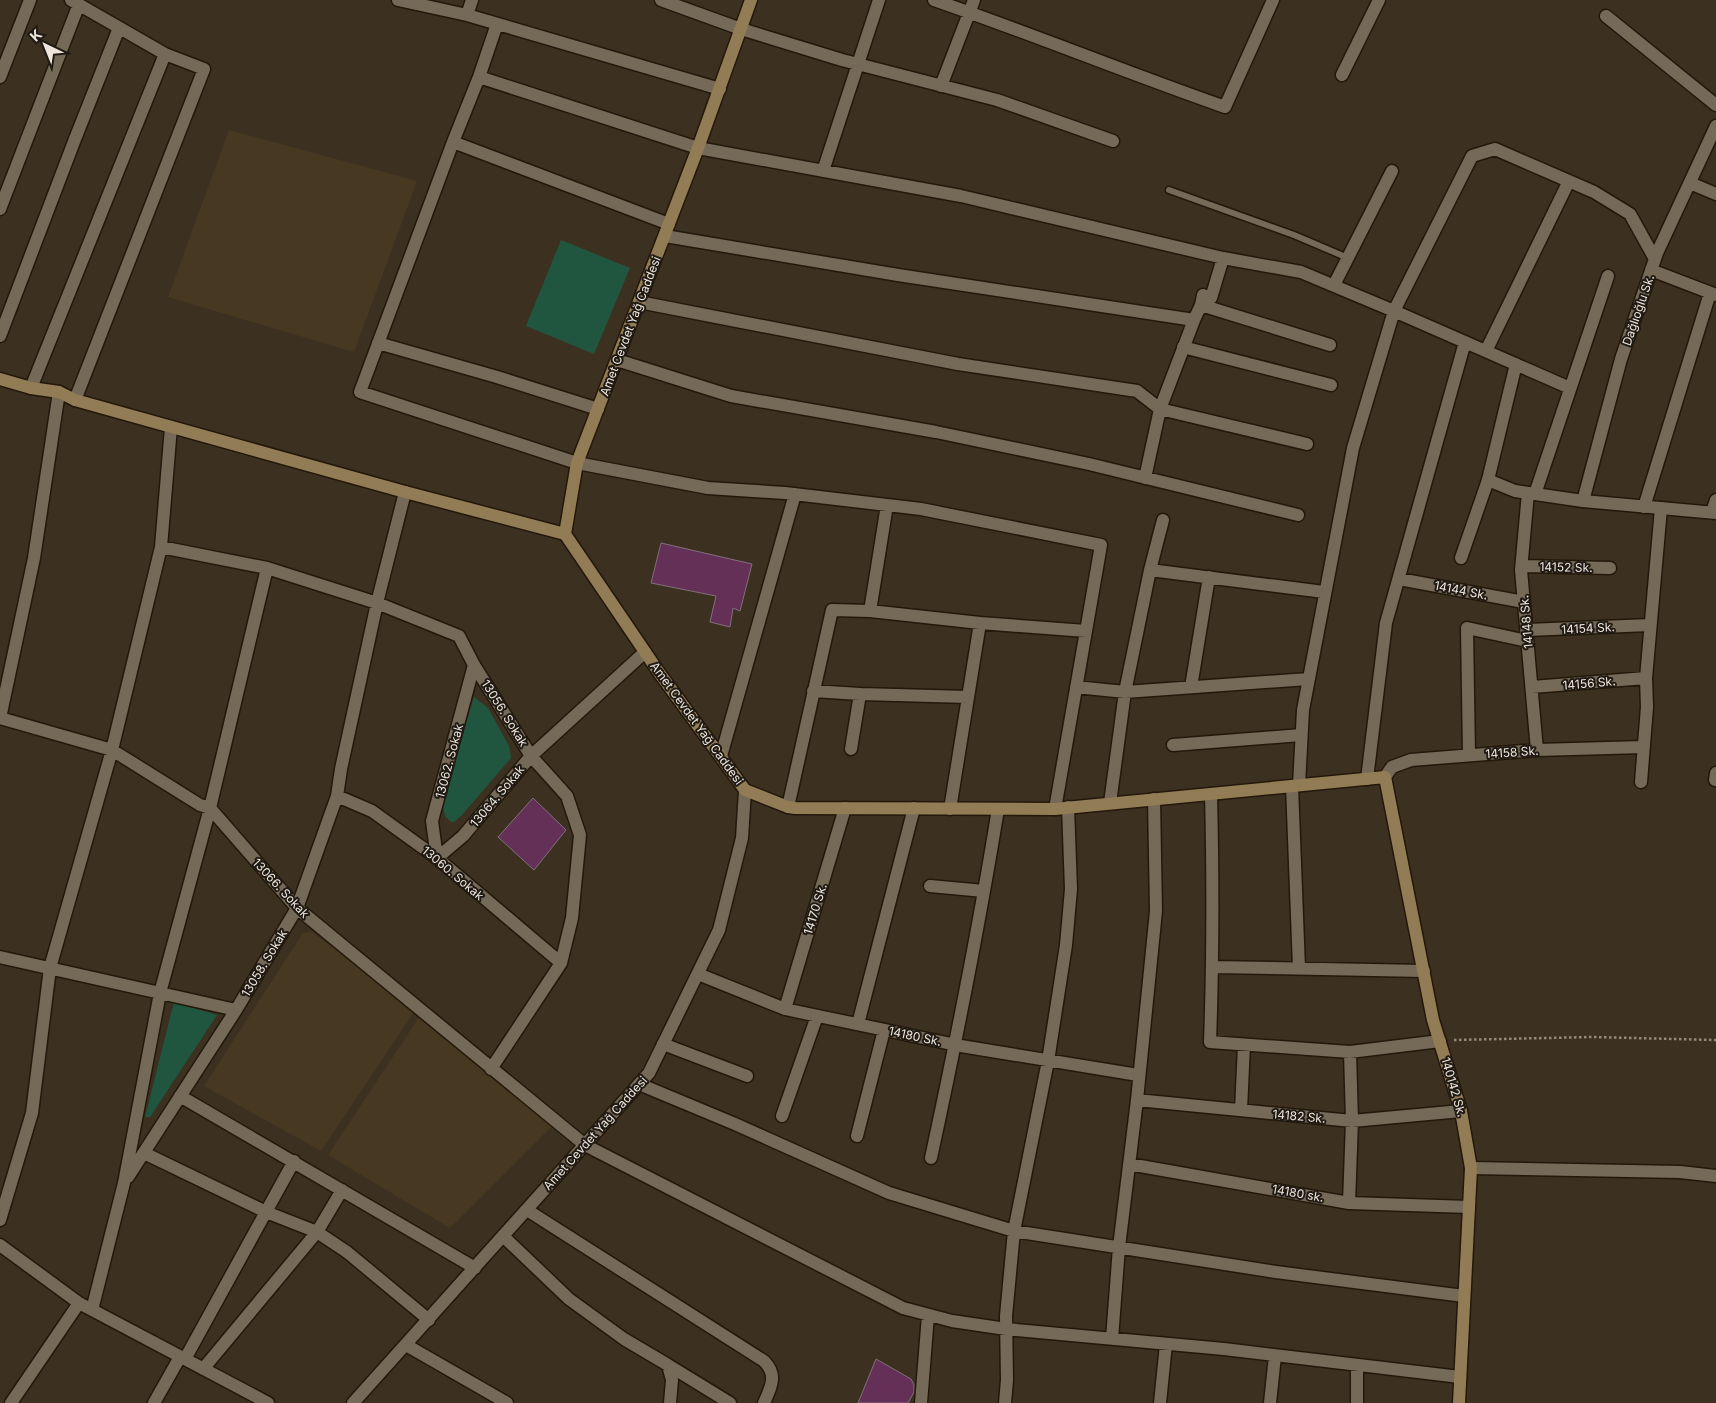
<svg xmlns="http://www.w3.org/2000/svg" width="1716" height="1403" font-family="Inter,sans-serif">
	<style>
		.built { fill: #473822 }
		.green { fill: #20563f }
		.building { fill: #643058; stroke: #826f7c }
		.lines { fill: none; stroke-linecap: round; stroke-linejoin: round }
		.service-casing { stroke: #23180a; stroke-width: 9 }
		.minor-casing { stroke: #23180a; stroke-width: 15 }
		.tertiary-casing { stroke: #23180a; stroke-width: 15 }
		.secondary-casing { stroke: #23180a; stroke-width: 15 }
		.path { stroke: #948b7e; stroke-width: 2.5; stroke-dasharray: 2.5 2.5; stroke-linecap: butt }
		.service { stroke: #756958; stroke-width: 6 }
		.minor { stroke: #756958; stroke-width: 12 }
		.tertiary { stroke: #756958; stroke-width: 12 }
		.secondary { stroke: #927c56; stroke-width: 12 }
		.labels { text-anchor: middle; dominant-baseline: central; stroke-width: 4; stroke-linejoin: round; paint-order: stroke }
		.street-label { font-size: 12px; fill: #eee6dd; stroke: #1f1a13 }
	</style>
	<rect width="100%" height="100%" fill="#3c3121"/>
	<path class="built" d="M229,130L417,181L354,352L168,297Z
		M312,932L388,990L414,1012L321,1151L204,1086L303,933Z
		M420,1016L552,1126L450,1228L328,1155Z"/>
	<path class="green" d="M561,240L630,268L594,354L526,326Z
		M474,697L488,708L509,746L511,758L462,815L454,822H451L445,816L443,807L447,787Z
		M174,1002L217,1015L150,1117H145Z"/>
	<path class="building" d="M661,543L752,564L740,611L733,608L730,627L710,622L716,596L651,583Z
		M533,798L566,830L534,870L498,837Z
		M876,1359L911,1379L914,1385V1392L908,1403H858Z"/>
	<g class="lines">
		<defs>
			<path id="service" d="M1169,190L1294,235L1348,258"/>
			<path id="minor" d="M71,0L165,54L204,69L75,400
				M398,0L467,15L720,89
				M661,0L741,29L842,60L997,100L1113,141
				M934,0C1032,34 1128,73 1225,107L1273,0
				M467,15L472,0
				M1606,16L1716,105
				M497,24L479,77L453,142L360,392L577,463L708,488L785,493L921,509L1101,545L1055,809
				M1342,75L1379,0
				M0,77L30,0
				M479,77L698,148L961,196L1223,258L1301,272L1394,311L1570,388
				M941,86L974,0
				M453,142L669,224
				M823,171L879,0
				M1690,183L1716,194
				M0,209L79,4
				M665,236L898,275L1194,320
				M1651,270L1716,295
				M1334,285L1392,171
				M639,302L958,364L1137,391L1160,409L1307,444
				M1201,305L1330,345
				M0,336L75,139L119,28
				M378,343L497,377L598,409
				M1183,347L1331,385
				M1486,351L1569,181
				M617,360L731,396L936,432L1089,464L1298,515
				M31,388L165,54
				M1145,478L1160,409L1194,320L1201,305L1203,295L1211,298L1223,258
				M1488,480L1516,364
				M1528,493L1521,570L1537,750
				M1535,494L1608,276
				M1583,501L1621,359L1657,253L1716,126
				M1644,507L1710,293
				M1712,512L1716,500
				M161,547L267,568L377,603L459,636L474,665L531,756L567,796L580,835L572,918L561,963L491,1069
				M1522,566L1610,568
				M1150,570L1324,592
				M1399,579L1524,602
				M870,611L887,505
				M1527,630L1650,625
				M1076,687L1125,692L1308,679
				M1191,687L1209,577
				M1532,687L1646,678
				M813,691L860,694L968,697
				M0,718L112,750L200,805L210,808L297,908L585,1145L903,1308L952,1321L1006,1329L1224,1349L1460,1377
				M0,718L34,558L59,392
				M1173,745L1301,735
				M851,749L860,694
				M1469,755L1467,628L1527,641
				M721,756L795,494
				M1385,777L1392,767L1411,760L1537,750L1644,747
				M1367,779L1386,623L1465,342
				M1715,780L1716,773
				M1641,782L1647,707L1646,678L1661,508
				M1299,785L1303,710L1353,448L1394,311L1472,156L1495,149L1594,192L1630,214L1655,259
				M1292,786L1299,968
				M1211,794C1213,877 1213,959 1210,1042L1350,1052L1440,1041
				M337,796L372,811L437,858L561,963
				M1110,803L1125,692L1150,570L1163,520
				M788,807L832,610L870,611L980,623L1086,631
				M950,809L980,623
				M437,858L463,836L531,756L645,652
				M437,858L432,821L474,665
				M930,886L984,891
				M0,957L236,1010
				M1213,967L1424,971
				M698,974L785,1009L961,1046L1138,1075
				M785,1009L845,808
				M858,1024L914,808
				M663,1044L747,1076
				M639,1084L735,1124L889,1193L1014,1231L1276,1272L1464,1296
				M180,1096L475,1268
				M1137,1100L1352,1121L1461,1111
				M1241,1110L1244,1045
				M782,1116L817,1016
				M857,1136L884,1030
				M144,1153L266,1212L317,1232L347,1252L429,1320
				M931,1158C956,1042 979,926 998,809
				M1129,1164L1349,1203L1469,1207
				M1471,1168L1680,1172L1716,1176
				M128,1177L236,1010L297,908L337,796L341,769L377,603L405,492
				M1349,1203L1352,1121L1350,1052
				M527,1210L764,1361C778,1375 771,1387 764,1403
				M0,1220L32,1113L50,968L112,750L161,547L171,427
				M503,1236L569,1299L624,1339L668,1365L672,1380L670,1403
				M0,1245L79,1303L268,1403
				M92,1310L124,1183L160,993L210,808L267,568
				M1112,1339L1119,1247L1137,1100L1156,911L1154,799
				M406,1345L507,1403
				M185,1359L294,1161
				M668,1365L730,1403
				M1357,1366V1403
				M203,1369L317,1232L342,1190
				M11,1403L79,1303
				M154,1403L180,1357
				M921,1403L928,1315
				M1005,1403L1007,1380L1006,1316L1014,1231L1048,1061L1066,945L1071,889L1068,807
				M1160,1403L1166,1344
				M1270,1403L1275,1356"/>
			<path id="tertiary" d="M1461,558L1488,480L1515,491L1583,501L1716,513
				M353,1403L649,1073L719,930L742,838L745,790"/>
			<path id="secondary" d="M751,0L698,148L577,463L565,534L660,674L745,790L788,807L795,808L1055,809L1385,777L1433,1020L1461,1111L1471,1168L1459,1403
				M0,379L31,388L59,392L75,400L405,492L565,534"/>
		</defs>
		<use href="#service" class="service-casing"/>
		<use href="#minor" class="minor-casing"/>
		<use href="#tertiary" class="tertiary-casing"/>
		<use href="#secondary" class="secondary-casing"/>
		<path class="path" d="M1454,1040L1592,1037L1716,1040"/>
		<use href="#service" class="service"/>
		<use href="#minor" class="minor"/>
		<use href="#tertiary" class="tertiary"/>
		<use href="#secondary" class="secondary"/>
	</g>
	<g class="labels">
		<g class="street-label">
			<text transform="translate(1638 310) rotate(-71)">Dağlıoğlu Sk.</text>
			<text transform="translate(630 326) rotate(-69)">Amet Cevdet Yağ Caddesi</text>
			<text transform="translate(1566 567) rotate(1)">14152 Sk.</text>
			<text transform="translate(1461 590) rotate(11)">14144 Sk.</text>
			<text transform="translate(1526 622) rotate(-95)">14148 Sk.</text>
			<text transform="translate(1588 628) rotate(-3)">14154 Sk.</text>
			<text transform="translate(1589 683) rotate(-5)">14156 Sk.</text>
			<text transform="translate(505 713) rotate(58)">13056. Sokak</text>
			<text transform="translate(697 723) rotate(54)">Amet Cevdet Yağ Caddesi</text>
			<text transform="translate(1512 752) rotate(-4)">14158 Sk.</text>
			<text transform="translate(449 761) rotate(-75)">13062. Sokak</text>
			<text transform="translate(497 796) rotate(-50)">13064. Sokak</text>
			<text transform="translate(453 873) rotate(40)">13060. Sokak</text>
			<text transform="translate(281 888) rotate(47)">13066. Sokak</text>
			<text transform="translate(815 909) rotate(-73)">14170 Sk.</text>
			<text transform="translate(264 963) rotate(-59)">13058. Sokak</text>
			<text transform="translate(915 1036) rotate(12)">14180 Sk.</text>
			<text transform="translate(1454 1087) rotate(74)">140142 Sk.</text>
			<text transform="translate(1299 1116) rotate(5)">14182 Sk.</text>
			<text transform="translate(595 1133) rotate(-48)">Amet Cevdet Yağ Caddesi</text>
			<text transform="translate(1298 1193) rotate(10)">14180 sk.</text>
		</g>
	</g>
	<g transform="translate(45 45) rotate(317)" stroke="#1f1a13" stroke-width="4" paint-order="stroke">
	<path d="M0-4L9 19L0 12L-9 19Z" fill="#eee6dd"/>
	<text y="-8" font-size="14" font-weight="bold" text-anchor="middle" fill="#eee6dd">K</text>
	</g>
</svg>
